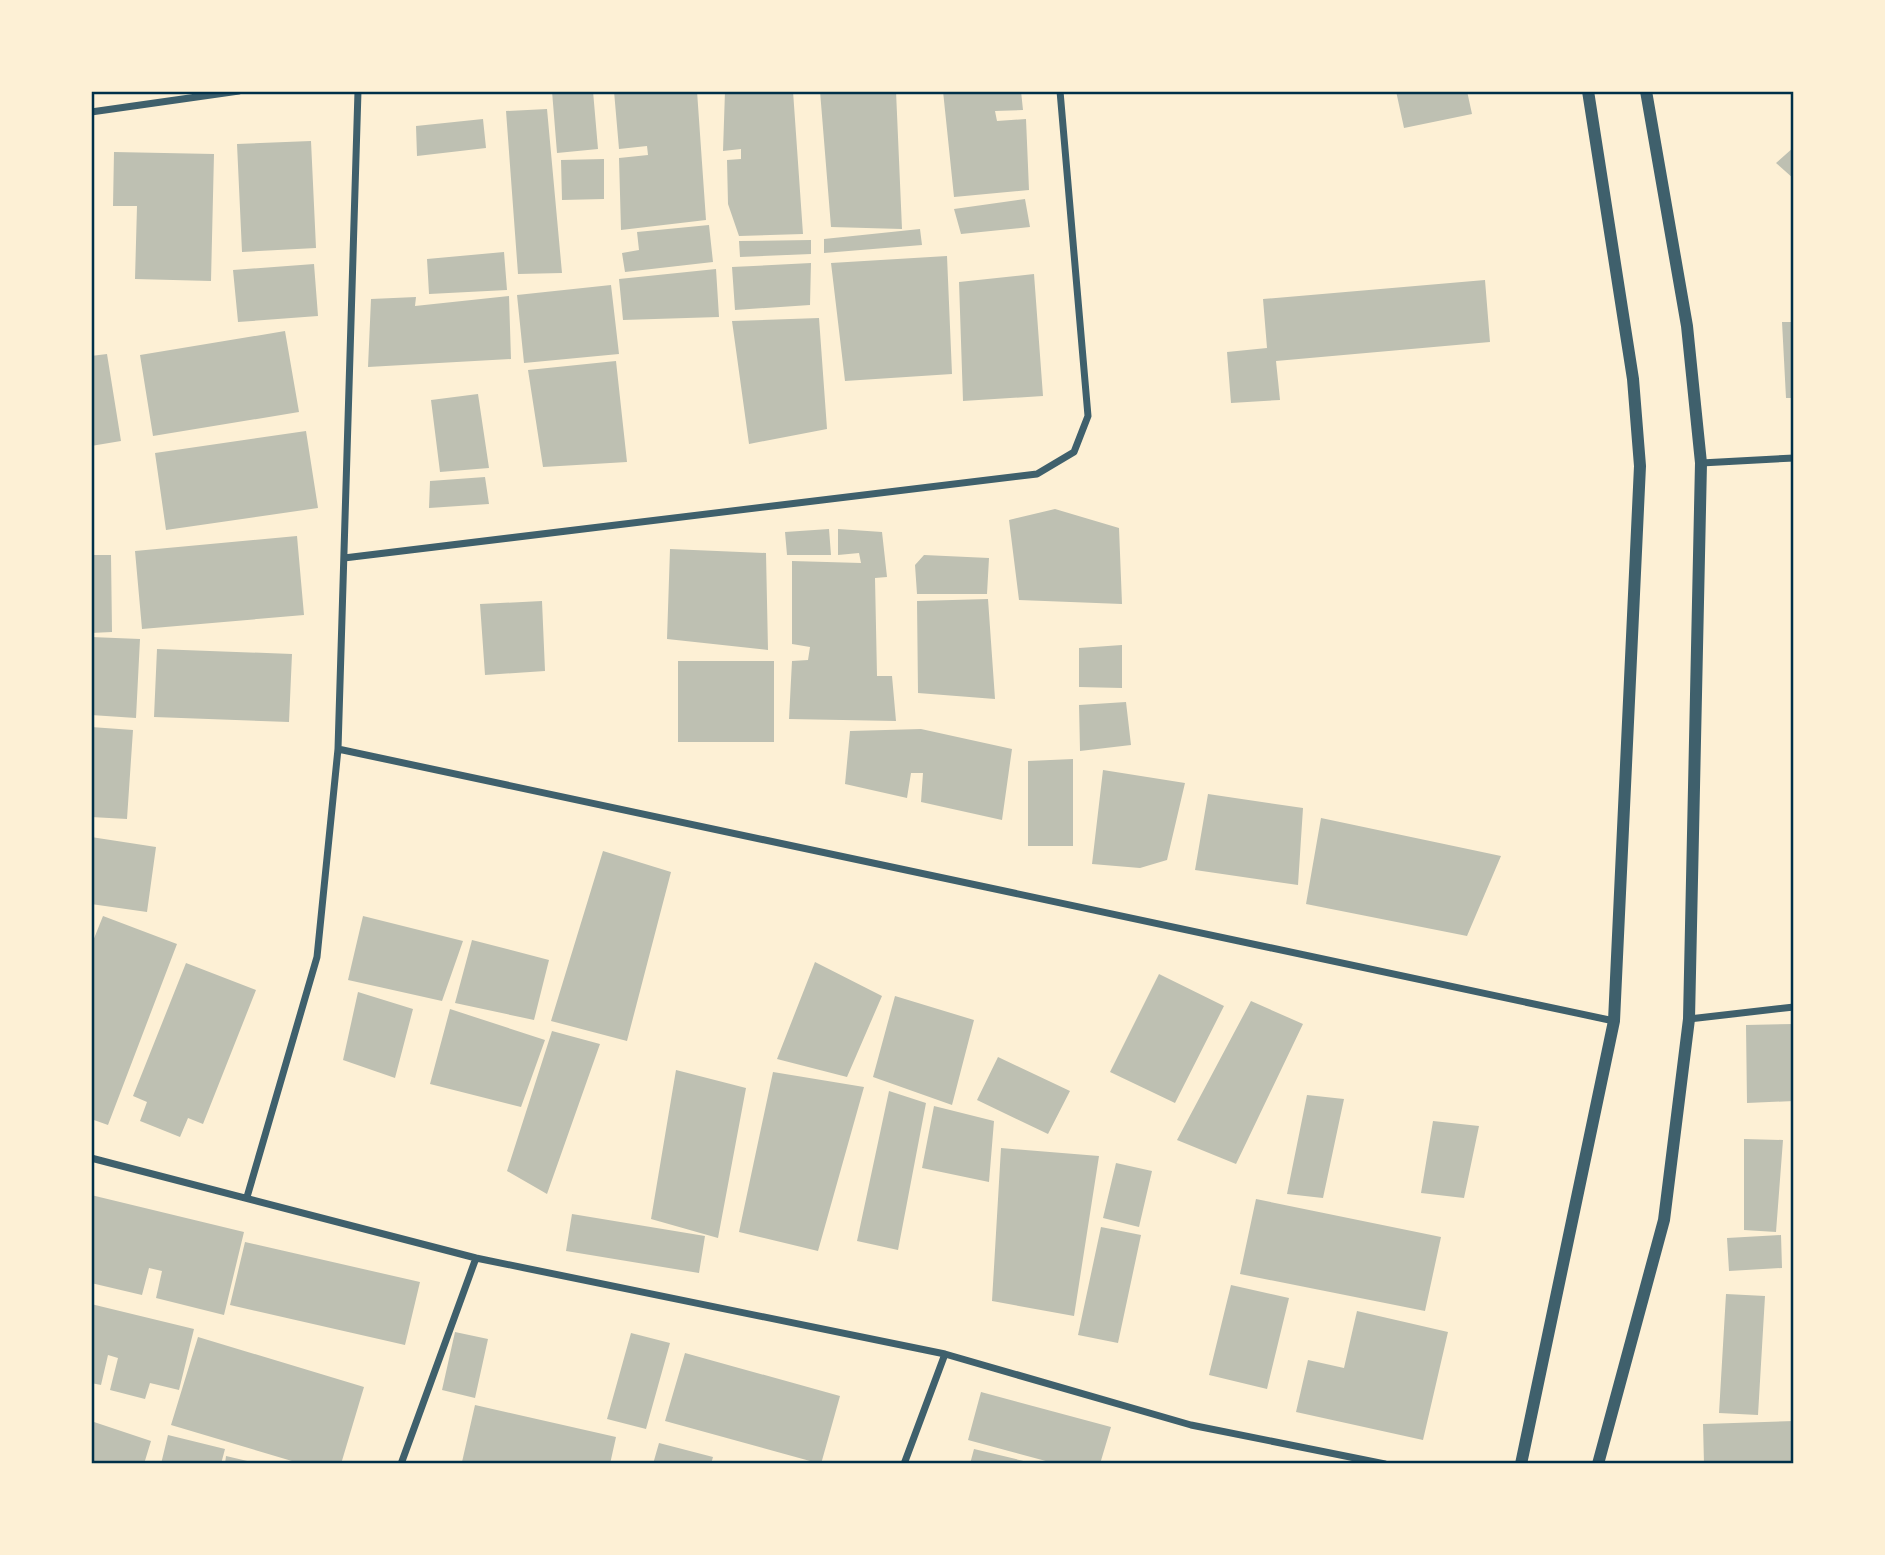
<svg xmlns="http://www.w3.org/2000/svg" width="1885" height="1555" font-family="Signika,sans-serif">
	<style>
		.building { fill: #bec0b2 }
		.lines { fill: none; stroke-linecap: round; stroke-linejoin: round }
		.minor { stroke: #3f606c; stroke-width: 7 }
		.tertiary { stroke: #3f606c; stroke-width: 12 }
		.neatline { fill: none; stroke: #003049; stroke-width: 2.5 }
	</style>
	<rect width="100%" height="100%" fill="#fdf0d5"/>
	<path class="building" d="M552,91H593L598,149L557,153Z
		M614,91H697L706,220L621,230L619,158L648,155L647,146L619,149Z
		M725,91H793L803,234L739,236L728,204L727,160L741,159V149L723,151Z
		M820,91H896L902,229L831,227Z
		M943,91H1021L1023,110L995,111L997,121L1026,119L1029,190L954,197Z
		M1396,91H1467L1472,114L1404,128Z
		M547,109L562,273L518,274L506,111Z
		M483,119L486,148L417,156L416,126Z
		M311,141L316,248L242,252L237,144Z
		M1794,147V179L1776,163Z
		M114,152L214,154L211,281L135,279L137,206H113Z
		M604,159V199L562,200L561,160Z
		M1025,199L1030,227L961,234L954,209Z
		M709,225L713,262L625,272L622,253L639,250L637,232Z
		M920,229L922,245L824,253V239Z
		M811,240V254L740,257L739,241Z
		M504,252L507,290L429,294L427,259Z
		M947,256L952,374L845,381L831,263Z
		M811,263L810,305L735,310L732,267Z
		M314,264L318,316L238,322L233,270Z
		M716,269L719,317L623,320L619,279Z
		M1034,274L1043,396L963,401L959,282Z
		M1485,280L1490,342L1276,361L1280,400L1231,403L1227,352L1267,348L1263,299Z
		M611,285L619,354L524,363L517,295Z
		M509,296L511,359L368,367L371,299L416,297L415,306Z
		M819,318L827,429L749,444L732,321Z
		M1782,322H1794V398H1786Z
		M285,331L299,412L153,436L140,355Z
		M107,354L121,441L91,446V356Z
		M616,361L627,462L543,467L528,370Z
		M478,394L489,468L440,472L431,400Z
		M306,431L318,508L166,530L155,453Z
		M485,477L489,504L429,508L430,481Z
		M1055,509L1119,528L1122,604L1019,600L1009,520Z
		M829,529L831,555H787L785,532Z
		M838,529L882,532L887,577L875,578L877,676H892L896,721L789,719L792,661L808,660L810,647L792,644V561L861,563L859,553L838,555Z
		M297,536L304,615L142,629L135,551Z
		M670,549L766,553L768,650L667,639Z
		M91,555H111L112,632L91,633Z
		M924,555L989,558L987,594H917L915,565Z
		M988,599L995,699L918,693L917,601Z
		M542,601L545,671L485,675L480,604Z
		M91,637L140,639L136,718L91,715Z
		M1122,645V688L1079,687V648Z
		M157,649L292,654L289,722L154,717Z
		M678,661H774V742H678Z
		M1126,702L1131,745L1080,751L1079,705Z
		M91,727L133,730L127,819L91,817Z
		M921,729L1012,749L1002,820L921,802L923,773H911L907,798L845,784L850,731Z
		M1073,759V846H1028V761Z
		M1103,770L1185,783L1167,860L1140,868L1092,864Z
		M1208,794L1303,808L1298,885L1195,870Z
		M1321,818L1501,856L1467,936L1306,904Z
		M91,837L156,847L147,912L91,904Z
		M603,851L671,872L627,1041L551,1021Z
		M103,916L177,944L108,1125L91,1119V946Z
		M363,916L463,941L442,1001L348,980Z
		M472,940L549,960L534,1020L455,1003Z
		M815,962L882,996L847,1077L777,1059Z
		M186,963L256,990L203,1124L188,1118L180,1137L140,1121L147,1102L133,1096Z
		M1159,974L1224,1006L1175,1103L1110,1072Z
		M358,992L413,1009L395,1078L343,1060Z
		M895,996L974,1020L952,1105L873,1077Z
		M1251,1001L1303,1024L1236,1164L1177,1140Z
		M450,1009L545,1040L521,1107L430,1084Z
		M1794,1024V1101L1747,1103L1746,1025Z
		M552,1031L600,1044L547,1194L507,1171Z
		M998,1057L1070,1091L1048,1134L977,1100Z
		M676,1070L746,1088L718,1238L651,1219Z
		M773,1072L864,1087L818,1251L739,1232Z
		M889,1091L926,1103L898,1250L857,1241Z
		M1307,1095L1344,1099L1323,1198L1287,1194Z
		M934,1106L994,1121L989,1182L922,1168Z
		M1433,1121L1479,1126L1464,1198L1421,1193Z
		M1744,1139L1783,1140L1776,1232L1744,1230Z
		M1001,1148L1099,1156L1074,1316L992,1301Z
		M1116,1163L1152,1171L1139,1227L1103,1218Z
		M91,1195L244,1232L224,1315L156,1298L162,1271L149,1268L142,1295L91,1283Z
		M1256,1199L1441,1237L1425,1311L1240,1274Z
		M572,1214L705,1236L699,1273L566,1251Z
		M1101,1227L1141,1235L1118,1343L1078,1335Z
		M1781,1235L1782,1268L1729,1271L1727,1238Z
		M245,1242L420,1282L405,1345L230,1305Z
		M1231,1285L1289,1298L1267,1389L1209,1375Z
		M1726,1294L1765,1296L1758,1415L1719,1413Z
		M91,1304L194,1329L179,1390L150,1383L145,1399L110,1390L118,1358L108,1355L101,1385L91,1383Z
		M1357,1311L1448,1332L1423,1440L1296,1412L1308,1360L1344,1368Z
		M455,1332L488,1339L475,1398L442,1390Z
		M631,1333L670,1343L646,1429L607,1419Z
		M198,1337L364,1387L341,1464H302L171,1425Z
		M685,1353L840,1396L821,1464L665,1421Z
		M981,1392L1111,1427L1100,1464H1057L968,1440Z
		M475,1405L616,1437L610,1464H471L462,1462Z
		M91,1421L151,1441L144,1464H91Z
		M1794,1421V1463L1704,1464L1703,1424Z
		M168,1435L225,1449L221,1464H161Z
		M659,1443L713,1457L711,1464H653Z
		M974,1449L1032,1463V1464H970Z
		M226,1456L256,1463V1464H225Z"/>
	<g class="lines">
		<path class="minor" d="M91,112L239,91
			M1701,463L1794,458
			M344,558L1037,474L1074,452L1088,416L1060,91
			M338,749L1614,1021
			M1689,1019L1794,1007
			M91,1158L476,1258L945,1354L1191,1425L1385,1464
			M247,1197L317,957L338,749L358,91
			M401,1464L476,1258
			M904,1464L945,1354"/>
		<path class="tertiary" d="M1521,1464L1614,1021L1640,466L1633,379L1588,91
			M1598,1464L1664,1220L1689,1019L1701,463L1687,326L1646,91"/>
	</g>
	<rect width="1885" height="1555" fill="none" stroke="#fdf0d5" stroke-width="186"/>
	<rect x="93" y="93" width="1699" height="1369" class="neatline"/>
</svg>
